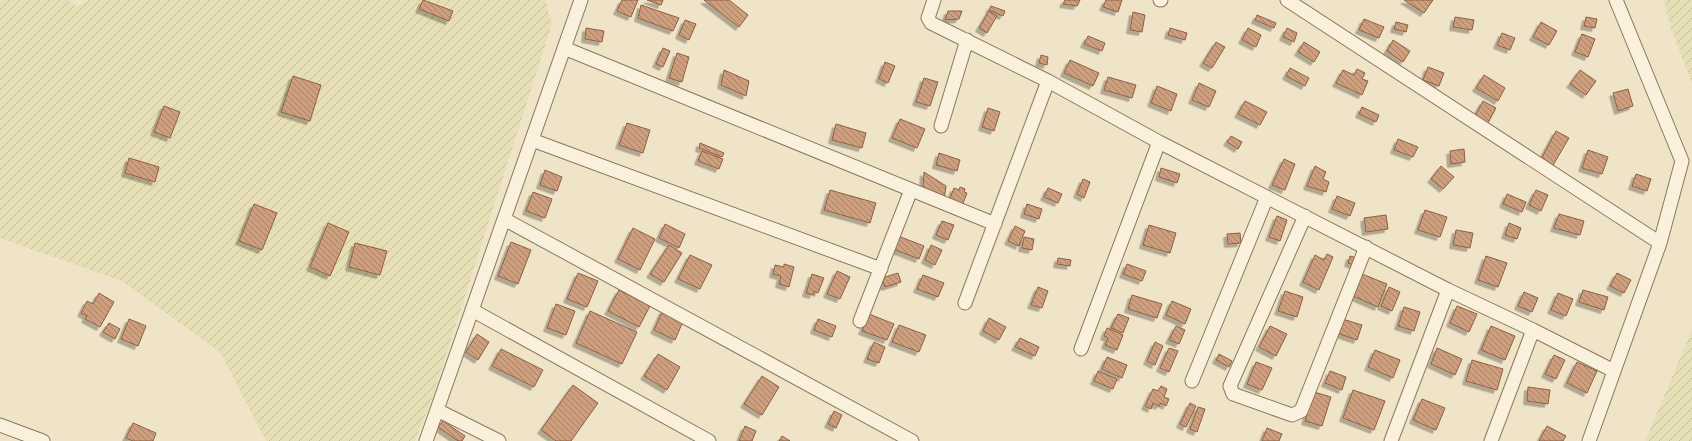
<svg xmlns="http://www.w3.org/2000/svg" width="1692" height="441" font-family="'PT Serif',serif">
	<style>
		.farmland { fill: url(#farmland-furrows) }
		.building { fill: url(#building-back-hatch); stroke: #8d5f41; filter: url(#shadow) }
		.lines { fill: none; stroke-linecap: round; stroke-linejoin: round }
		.minor-casing { stroke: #8d765c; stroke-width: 15 }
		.minor { stroke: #faf1dc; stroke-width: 13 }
	</style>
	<defs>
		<pattern id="farmland-furrows" width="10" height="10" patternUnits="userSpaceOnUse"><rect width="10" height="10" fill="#e6deb5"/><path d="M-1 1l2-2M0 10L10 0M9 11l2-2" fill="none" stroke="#c6bf9b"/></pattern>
		<pattern id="building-back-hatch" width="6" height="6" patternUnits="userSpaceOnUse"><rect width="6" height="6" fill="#cf9f7d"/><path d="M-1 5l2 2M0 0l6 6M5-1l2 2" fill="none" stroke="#a98266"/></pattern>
		<filter id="shadow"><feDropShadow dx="-3.5" dy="3.5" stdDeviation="0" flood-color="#0004"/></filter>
	</defs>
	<rect width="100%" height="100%" fill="#f0e4c8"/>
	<path class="farmland" d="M0,0H67L78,6L89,0H545L552,24L434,393L415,441H266L220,352L122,281L0,238Z
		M1664,0H1692V83L1671,29Z
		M1692,330V441H1645Z"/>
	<path class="building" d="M423,0L453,11L449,21L419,9Z
		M622,0H638L631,17L617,11Z
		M647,0H663L661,5Z
		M704,0H729L748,15L739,27Z
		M1065,0H1080L1077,6L1063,4Z
		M1106,0H1122L1118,12L1103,7Z
		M1404,0H1433L1424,13Z
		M641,5L679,18L673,31L638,18Z
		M991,6L1005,11L1003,16L989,10Z
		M948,11H962L959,19L945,20Z
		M989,11L997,16L987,33L979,28Z
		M1133,12L1145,15L1142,32L1130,30Z
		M1257,15L1276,23L1274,28L1255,20Z
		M1455,17L1474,20L1472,30L1453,27Z
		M1586,17L1597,19L1595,28L1584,26Z
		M1364,19L1384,27L1379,38L1359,30Z
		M685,20L696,24L689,40L679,35Z
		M1396,22L1408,25L1406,32L1394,29Z
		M1541,22L1557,31L1549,45L1533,37Z
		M586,28L604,31L602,42L585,39Z
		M1170,28L1187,33L1185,40L1168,35Z
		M1248,28L1261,35L1256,47L1242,40Z
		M1287,28L1297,33L1294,42L1283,37Z
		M1502,33L1515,38L1510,50L1497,45Z
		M1582,34L1595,39L1588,57L1575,52Z
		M1088,36L1105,43L1102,51L1084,44Z
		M1393,40L1410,51L1403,62L1387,51Z
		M1216,42L1225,47L1212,68L1203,63Z
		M1304,42L1320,52L1314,62L1298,52Z
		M663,48L670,51L663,67L656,64Z
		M677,53L689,57L682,82L669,78Z
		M1041,55L1048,57L1047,65L1039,63Z
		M1070,60L1099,73L1093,86L1064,73Z
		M885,62L895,66L888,83L879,79Z
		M1428,67L1444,73L1439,86L1423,80Z
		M1290,68L1309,78L1305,86L1286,76Z
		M1357,69L1365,73L1362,79L1368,81L1362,95L1336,83L1343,70L1354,75Z
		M724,70L749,81L746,96L721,85Z
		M1580,70L1596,81L1586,95L1570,84Z
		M1484,75L1505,88L1498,101L1476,88Z
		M293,76L321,85L310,121L281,112Z
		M1108,77L1136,85L1132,98L1104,90Z
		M924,78L938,82L930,106L916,102Z
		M1199,83L1216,91L1209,107L1192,100Z
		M1157,86L1177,94L1171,111L1151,103Z
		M1628,89L1633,106L1618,111L1613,93Z
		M1245,101L1267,112L1260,125L1238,114Z
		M1483,101L1496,108L1488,123L1475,116Z
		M164,106L180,112L170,138L154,132Z
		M1362,107L1379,115L1376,122L1359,114Z
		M988,108L1000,112L994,131L982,127Z
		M900,119L925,129L917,148L892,138Z
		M627,123L650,130L643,153L619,145Z
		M836,124L866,133L862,148L832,140Z
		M1556,131L1569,138L1552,167L1540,161Z
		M1231,136L1242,142L1238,149L1227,142Z
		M1398,139L1418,147L1413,157L1394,150Z
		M700,143L724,153L722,157L699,148Z
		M1464,149L1465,162L1451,164L1450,151Z
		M1588,150L1608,157L1602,174L1582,168Z
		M702,151L723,159L719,169L698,161Z
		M939,153L960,160L957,171L936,165Z
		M129,158L159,167L155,182L125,173Z
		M1284,159L1295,164L1285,190L1272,185Z
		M1315,166L1326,172L1323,179L1329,182L1326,192L1307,186Z
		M1441,166L1454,177L1443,189L1431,179Z
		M1161,168L1180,174L1177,183L1159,177Z
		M545,170L562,177L557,191L540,185Z
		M924,172L946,186L944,201L923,188Z
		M1636,174L1651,179L1647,191L1632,186Z
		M1083,179L1090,182L1084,198L1077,194Z
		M960,187L965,189L964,192L967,193L962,206L949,201L954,188L959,190Z
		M1048,188L1062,194L1058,203L1044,197Z
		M830,190L876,203L870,223L824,210Z
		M1536,190L1548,195L1541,211L1529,205Z
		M533,192L552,199L545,218L526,211Z
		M1507,194L1526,202L1522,212L1503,204Z
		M1337,196L1355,203L1350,216L1332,209Z
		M254,204L277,213L262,250L239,241Z
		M1027,204L1042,209L1039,219L1024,214Z
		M1425,210L1447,217L1440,237L1418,230Z
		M1559,214L1584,221L1580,235L1554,228Z
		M1386,215L1388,229L1366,232L1364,218Z
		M1277,216L1287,220L1280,241L1269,237Z
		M942,221L954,225L948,240L936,235Z
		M328,223L349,232L330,276L310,267Z
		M1509,223L1521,228L1517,239L1505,235Z
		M665,224L685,234L679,248L659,238Z
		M1149,225L1176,233L1170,253L1143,245Z
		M1015,226L1025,231L1019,246L1008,241Z
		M633,228L655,239L640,270L618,259Z
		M1456,230L1473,233L1470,248L1453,245Z
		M1240,233L1241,243L1228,244L1227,234Z
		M898,236L924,246L919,259L893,249Z
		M1024,237L1034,239L1032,250L1022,248Z
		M511,242L531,250L518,284L498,276Z
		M355,243L387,251L380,275L349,267Z
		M669,245L682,253L664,282L650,274Z
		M931,245L942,250L935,265L925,260Z
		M1327,254L1333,257L1319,290L1303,282L1315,255L1324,260Z
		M690,255L712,265L700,289L678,279Z
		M1350,256L1357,258L1354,265L1348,263Z
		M1486,256L1507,263L1498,287L1478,280Z
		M1058,258L1071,260L1070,266L1057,264Z
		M784,264L794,267L789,287L779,284L781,276L773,274L775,265L784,267Z
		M1127,264L1146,271L1142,281L1123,274Z
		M837,271L850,277L840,299L827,294Z
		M578,273L598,281L587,307L567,299Z
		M898,273L901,282L885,287L882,278Z
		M1617,273L1631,280L1624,293L1610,286Z
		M812,274L824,278L818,293L814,291L813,295L806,293Z
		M1362,274L1387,284L1378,307L1353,296Z
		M923,275L944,283L938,297L917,289Z
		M1038,287L1048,291L1042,308L1031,305Z
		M1389,287L1400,292L1392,311L1381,306Z
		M619,290L650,306L639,327L608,311Z
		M1583,290L1608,297L1604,310L1579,302Z
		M1285,291L1303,297L1297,317L1278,311Z
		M1524,292L1538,298L1532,312L1518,306Z
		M99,293L114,302L100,327L85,319L87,316L81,313L87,301L93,304Z
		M1558,293L1573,299L1566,316L1551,310Z
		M1132,295L1162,304L1157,318L1128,309Z
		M1172,301L1191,309L1185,324L1166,315Z
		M556,304L575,311L566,335L547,328Z
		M1457,306L1477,314L1469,332L1450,323Z
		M1404,307L1420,312L1414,331L1398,326Z
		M663,310L684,319L675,340L654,330Z
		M590,311L637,332L622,364L576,343Z
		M869,314L894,324L887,340L862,331Z
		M1118,314L1129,318L1123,333L1111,328Z
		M989,318L1006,327L999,340L983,331Z
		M1339,318L1362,325L1357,340L1334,332Z
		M129,319L146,326L138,346L121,339Z
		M818,319L836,326L832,337L814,330Z
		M109,323L120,329L115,339L103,332Z
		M899,325L926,335L919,352L892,342Z
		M1176,326L1185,330L1179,344L1169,340Z
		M1270,326L1287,334L1276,356L1259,347Z
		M1491,326L1515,336L1505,360L1481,350Z
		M1107,328L1123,335L1117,350L1105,345L1108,338L1104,336Z
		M477,334L489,342L478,360L466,352Z
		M1020,338L1039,347L1035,356L1015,347Z
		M874,342L885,347L879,363L867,359Z
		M1155,342L1163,346L1155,365L1147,361Z
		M1169,348L1178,351L1169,372L1160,368Z
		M1437,348L1462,359L1455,375L1431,364Z
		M501,349L543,370L534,387L492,366Z
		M1375,350L1400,360L1393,378L1368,367Z
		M658,354L680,367L667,390L644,376Z
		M1219,354L1232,361L1229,367L1216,360Z
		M1554,355L1565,360L1556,379L1545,374Z
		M1107,357L1127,365L1122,378L1102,369Z
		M1472,360L1503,369L1497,390L1466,381Z
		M1256,362L1272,368L1262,390L1247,384Z
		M1577,362L1597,371L1587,393L1567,383Z
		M1098,371L1117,379L1113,389L1094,381Z
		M1330,371L1346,377L1342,390L1325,383Z
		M762,376L779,387L762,415L744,404Z
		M573,385L598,403L571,441H556L541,430Z
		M1161,386L1167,389L1164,397L1169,399L1166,406L1161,403L1159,406L1153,403L1151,409L1145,406L1153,389L1158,391Z
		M1528,387L1550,390L1548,404L1527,401Z
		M1353,390L1385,401L1374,430L1343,418Z
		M1314,392L1331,397L1322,426L1305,421Z
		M1422,399L1445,408L1436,430L1413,420Z
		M1190,403L1196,406L1186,427L1180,424Z
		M1198,407L1205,409L1197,432L1190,429Z
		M834,411L842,415L836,428L828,424Z
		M443,421L465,436L462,441H458L438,427Z
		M133,423L156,433L153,441H133L126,438Z
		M745,426L756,431L752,441H739Z
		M1547,426L1566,436L1563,441H1539Z
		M1267,428L1282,434L1279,441H1262Z
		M782,436L790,441H779Z"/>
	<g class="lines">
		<defs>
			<path id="minor" d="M934,0L928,18L931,23L1048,81L1159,142L1448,290L1533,330L1614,371
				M1160,0H1161
				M1287,0L1660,243
				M564,48L995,224
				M941,126L967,40
				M532,140L881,269
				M1305,216L1230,386L1233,394L1292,415L1301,411L1366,247
				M504,219L912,441
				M965,303L1048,81
				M472,310L709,441
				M860,321L911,190
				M1081,349L1159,142
				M1192,381L1267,197
				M437,410L499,441
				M0,425L43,441
				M426,441L581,0
				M1391,441L1448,290
				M1491,441L1533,330
				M1589,441L1660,243L1682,161L1616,0"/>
		</defs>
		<use href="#minor" class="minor-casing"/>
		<use href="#minor" class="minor"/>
	</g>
</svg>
